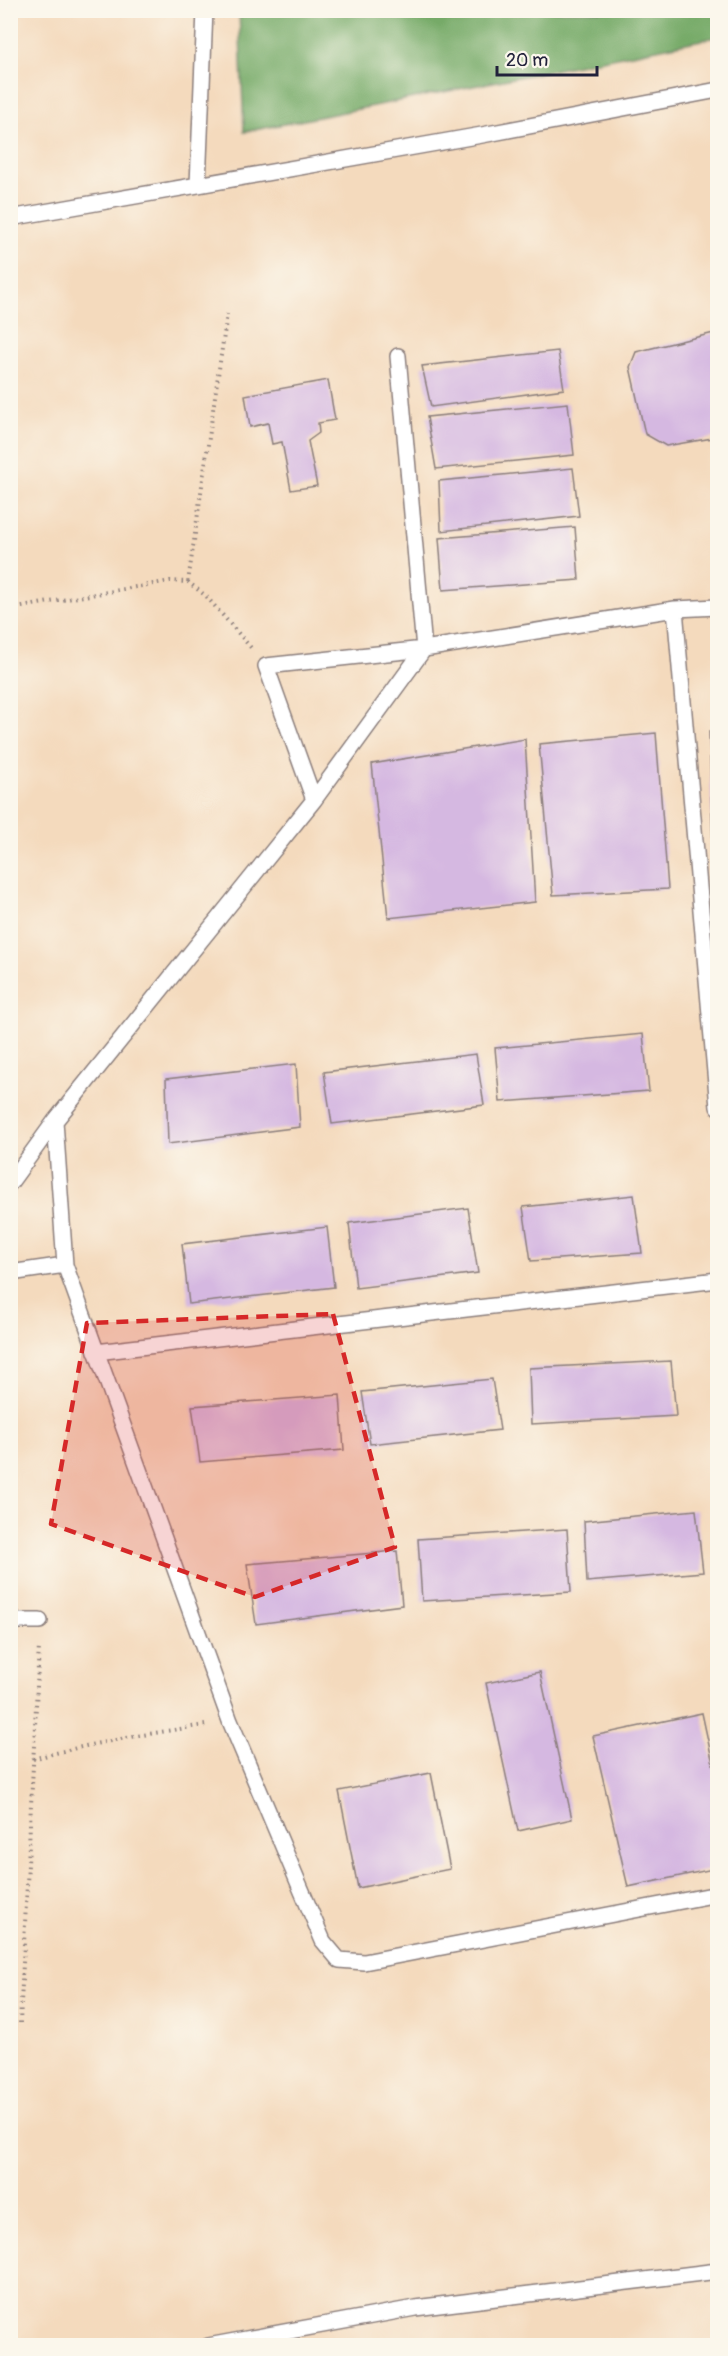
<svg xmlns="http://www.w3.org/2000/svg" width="728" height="2356" font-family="Pangolin,sans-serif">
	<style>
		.forest { fill: #76aa67; stroke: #4c6651; stroke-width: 1.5 }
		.building { fill: #d5b8e1 }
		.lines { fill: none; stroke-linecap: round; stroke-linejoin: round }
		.lane-casing { stroke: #8b7e7c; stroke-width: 18 }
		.path { stroke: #8b7e7c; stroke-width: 4; stroke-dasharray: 1.5 4.5; stroke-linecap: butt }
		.lane { stroke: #fff; stroke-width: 15 }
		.marked { fill: #d62828; fill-opacity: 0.2; stroke: #d62828; stroke-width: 4.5; stroke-dasharray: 12 8; stroke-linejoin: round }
	</style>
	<rect width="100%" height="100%" fill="#fbf7ec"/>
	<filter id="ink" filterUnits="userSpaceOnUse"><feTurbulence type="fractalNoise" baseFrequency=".0167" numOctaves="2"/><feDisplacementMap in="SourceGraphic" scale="12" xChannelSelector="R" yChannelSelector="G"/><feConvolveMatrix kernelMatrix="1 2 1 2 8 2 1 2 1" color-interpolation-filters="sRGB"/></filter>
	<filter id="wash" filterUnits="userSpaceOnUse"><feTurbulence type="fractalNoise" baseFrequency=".008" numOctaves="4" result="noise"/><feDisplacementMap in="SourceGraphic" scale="24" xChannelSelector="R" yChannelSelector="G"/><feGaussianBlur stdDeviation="1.35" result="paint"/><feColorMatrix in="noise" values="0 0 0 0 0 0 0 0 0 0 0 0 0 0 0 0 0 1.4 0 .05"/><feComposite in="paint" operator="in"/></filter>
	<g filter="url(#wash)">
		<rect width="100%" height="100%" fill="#f4dabd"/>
		<path class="forest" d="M239,11H717V37L244,132Z"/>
		<g id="blocks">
			<path class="building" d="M718,332V437L666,446L645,434L630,367L636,352Z
				M558,351L564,389L431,407L422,366Z
				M328,380L335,420L318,423L319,433L308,441L317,486L291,490L282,442L272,444L268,423L250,427L245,395Z
				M568,403L574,455L436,469L427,417Z
				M573,468L579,516L441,531L439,481Z
				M575,527L579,580L443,590L439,538Z
				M709,731H718V879L714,880Z
				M656,733L668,889L553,895L539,744Z
				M525,739L535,902L388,918L372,764Z
				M643,1034L649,1091L500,1102L495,1048Z
				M476,1054L484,1105L332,1124L324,1072Z
				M296,1064L300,1127L168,1144L166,1079Z
				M634,1195L642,1253L531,1261L523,1207Z
				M468,1208L478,1273L356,1288L349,1223Z
				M327,1227L334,1287L189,1304L182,1244Z
				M671,1361L676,1416L531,1424L529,1368Z
				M492,1379L500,1430L370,1444L362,1392Z
				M340,1395L344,1450L200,1462L192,1406Z
				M696,1510L703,1572L587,1582L584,1521Z
				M567,1529L571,1592L422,1601L418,1539Z
				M397,1551L402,1605L256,1624L247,1564Z
				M540,1672L572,1819L518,1831L486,1683Z
				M702,1713L718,1787V1868L628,1887L593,1736Z
				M431,1773L450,1869L358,1888L339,1791Z"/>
		</g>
	</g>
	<g filter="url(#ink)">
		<use href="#blocks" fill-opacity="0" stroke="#8b7e7c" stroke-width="1.5"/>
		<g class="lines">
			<defs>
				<path id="lane" d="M198,185L205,10
					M10,218L482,135L718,90
					M675,609L718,1107
					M314,800L266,666L424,649L675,609L718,607
					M55,1121L65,1265
					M10,1183L55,1121L314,800L424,649L398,356
					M10,1273L65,1265L230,1721L323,1941L339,1960L364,1962L718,1894
					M96,1352L718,1280
					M10,1621H40
					M208,2346L415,2308L718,2271"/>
			</defs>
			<use href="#lane" class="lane-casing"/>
			<path class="path" d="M188,582L227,314
				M10,609L170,581L188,582L206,596L252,649
				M33,1759C90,1743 147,1734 205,1725
				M20,2023L39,1646"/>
			<use href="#lane" class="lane"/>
		</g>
	</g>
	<path class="marked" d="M333,1314L395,1547L255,1597L51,1524L87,1323Z"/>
	<rect width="728" height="2356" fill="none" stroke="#fbf7ec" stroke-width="36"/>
	<path d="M497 66v9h100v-9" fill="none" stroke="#22223b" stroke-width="3"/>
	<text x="506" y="66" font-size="18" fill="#22223b" stroke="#fbf7ec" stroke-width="4.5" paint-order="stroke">20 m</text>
</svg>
